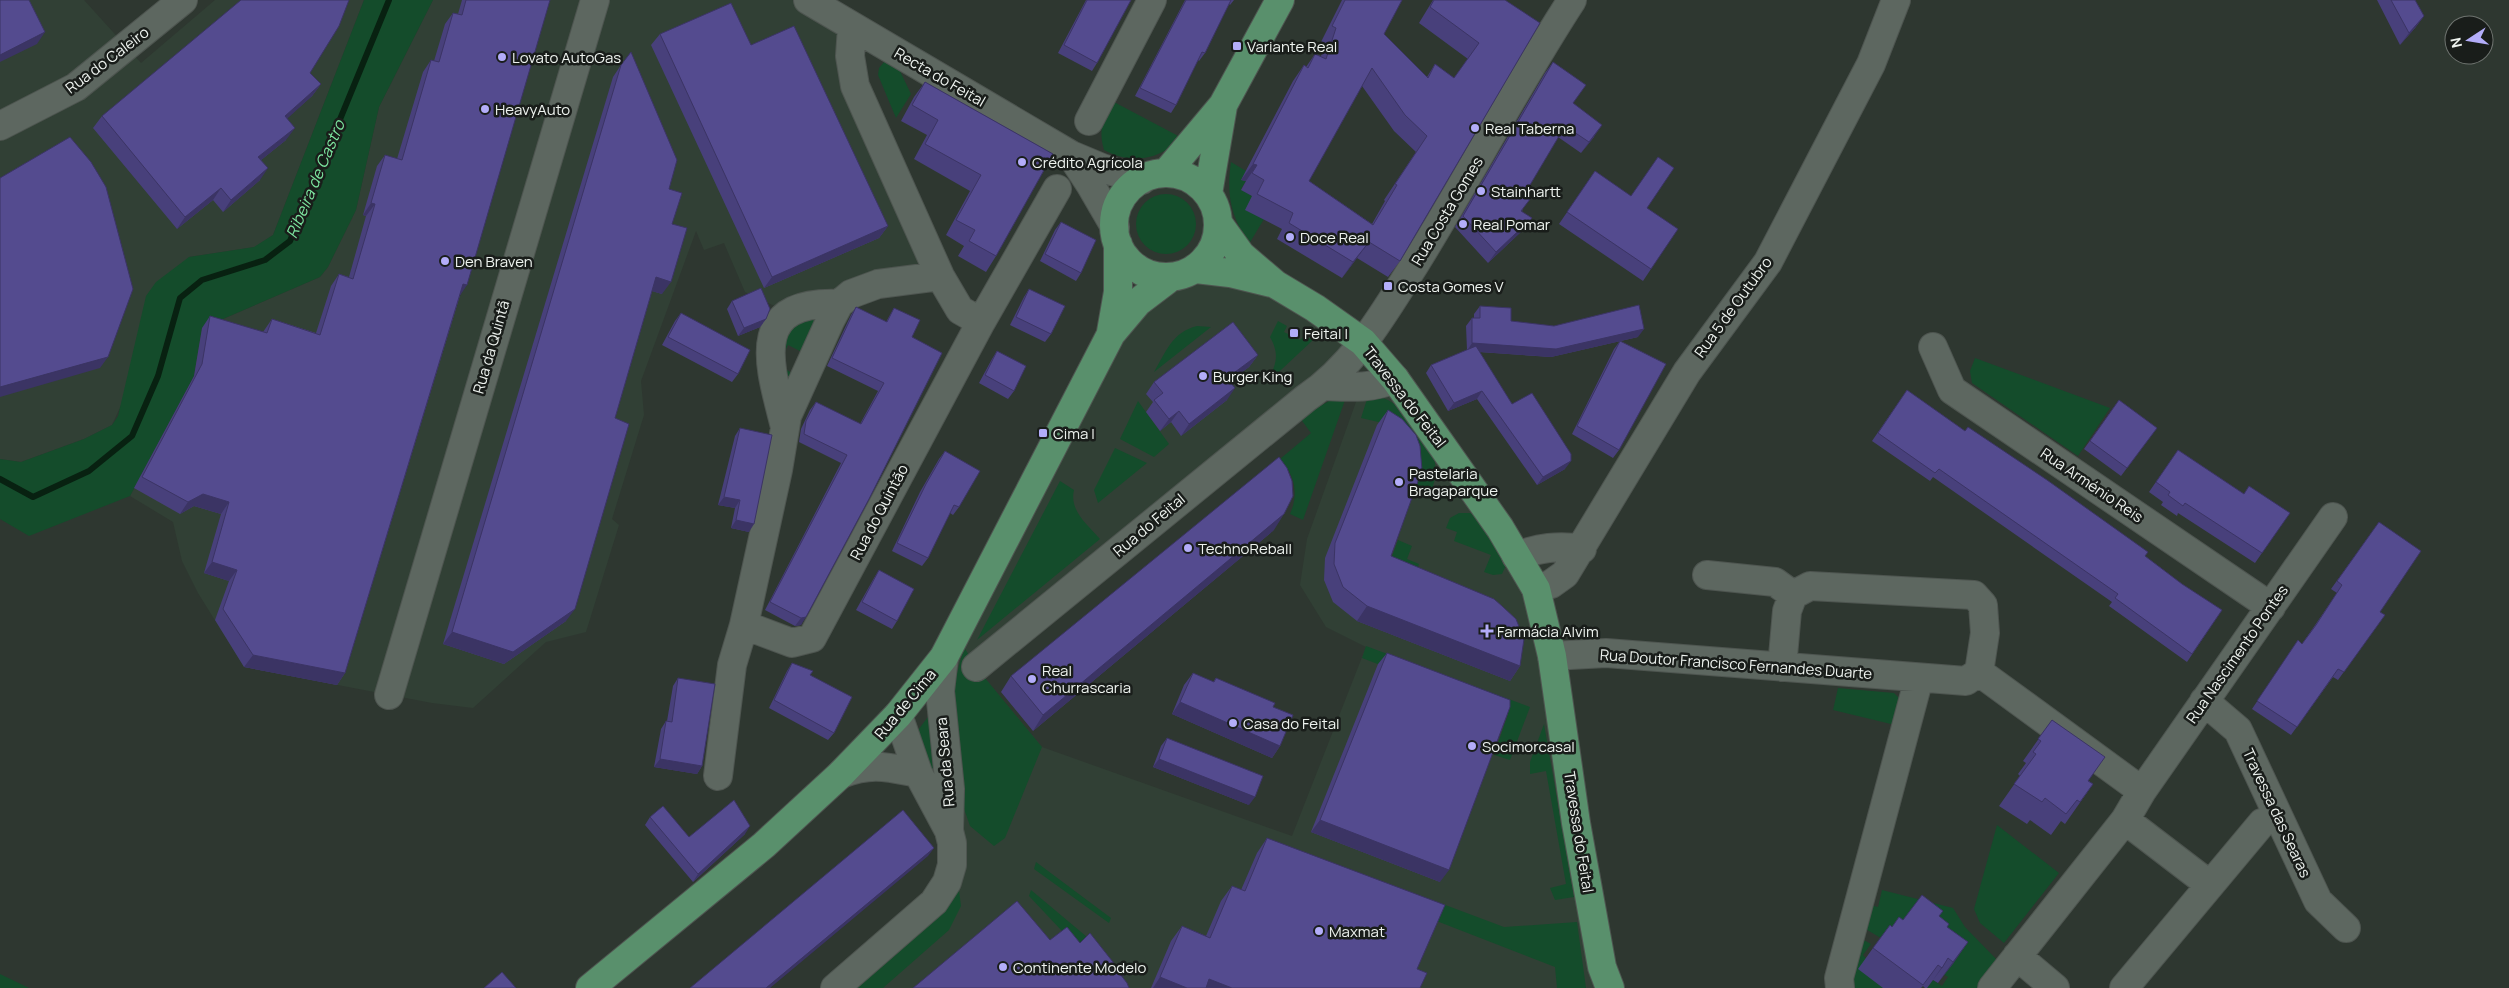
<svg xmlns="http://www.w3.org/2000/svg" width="2509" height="988" font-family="Manrope,sans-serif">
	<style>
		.built { fill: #314035 }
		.green { fill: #144c2b }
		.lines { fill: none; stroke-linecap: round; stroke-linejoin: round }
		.stream { stroke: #082111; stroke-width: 6 }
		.minor-casing { stroke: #4e5550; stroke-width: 30 }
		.major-casing { stroke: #4e5550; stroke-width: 30 }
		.minor { stroke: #5d6760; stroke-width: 28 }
		.major { stroke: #59906c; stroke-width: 28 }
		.wall { fill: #48407b; fill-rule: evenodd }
		.shaded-wall { fill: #3b3464 }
		.building { fill: #544b8f; stroke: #3b3464; fill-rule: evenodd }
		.poi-dot { fill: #b3adf9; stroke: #191d1a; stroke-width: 2 }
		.labels { text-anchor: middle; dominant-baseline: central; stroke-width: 5; stroke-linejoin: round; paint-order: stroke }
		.poi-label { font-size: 15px; fill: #eef3ef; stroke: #191d1a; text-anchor: start }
		.street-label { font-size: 15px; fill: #eef3ef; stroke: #191d1a }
		.water-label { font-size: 16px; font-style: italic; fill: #7de6a0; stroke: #191d1a }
	</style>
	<rect width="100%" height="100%" fill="#2e3730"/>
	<path class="built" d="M0,0H84L141,63L215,0H364L273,235L255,247L189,257L112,425L84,439L21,462L0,459Z
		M433,0H808L852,27L850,56L940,276L789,313L745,292L724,243L704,250L696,231L641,381L644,415L612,519L619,525L586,632L546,642L473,708L432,703L244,667L198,593L182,561L173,522L130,496L194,376L202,328L320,277L328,267L356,210L379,107Z
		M1230,273L1363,342L976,667L1042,747L1292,836L1366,647L1326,627L1300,585L1307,539L1361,388L1395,379L1536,589L1610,988H835L947,882L940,691L1111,334L1184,275Z"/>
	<path class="green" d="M364,0H433L379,107L356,210L328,267L320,277L202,328L194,376L130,496L29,536L0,519V459L21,462L84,439L112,425L118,416L146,296L156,282L189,257L254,247L273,235Z
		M892,60L899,69L911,94L896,118L878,75L879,68L884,62Z
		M1114,102L1182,138C1159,160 1132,165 1104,150C1098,129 1103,121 1114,102Z
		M1231,162L1246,171L1242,180L1246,181L1241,189L1252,196L1264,219L1249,244C1231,216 1226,195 1231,162Z
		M1136 224a30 30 0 1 1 60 0a30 30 0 1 1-60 0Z
		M816,311H823L802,352L788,345L778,365L792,373L783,390C773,347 767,326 816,311Z
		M1278,321L1287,326L1284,332L1300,340L1304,336L1313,340L1268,382C1276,363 1280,355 1270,337Z
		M1197,326L1211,327L1154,372C1166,352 1172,332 1197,326Z
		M1975,358L2110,408L2078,456L1972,383L1970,371Z
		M1369,393L1388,400L1407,412L1434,453L1436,475L1430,497L1416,491L1417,472L1387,424L1361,418Z
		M1345,400L1303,520L1290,514C1299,493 1295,476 1280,459L1311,433L1300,418L1329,401Z
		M1138,401L1169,444L1154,457L1120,439Z
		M1115,448L1147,463L1098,503L1094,490Z
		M1060,481L1074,490C1069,511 1088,525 1100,539L977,640Z
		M1459,513H1470L1479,517L1506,565L1502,574L1493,575L1484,572L1491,555L1454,541L1457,532L1446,528L1450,518Z
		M1398,540L1412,546L1407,559L1419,564L1413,580L1387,570Z
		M1366,646L1530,707L1510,760L1494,755L1508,714L1362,658Z
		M964,647L976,667L1042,747L1005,838L994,846L970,826L962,803L952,709L956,677Z
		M1838,688L1894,693L1901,700L1895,725L1833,710Z
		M931,713L944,790L929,769L915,734Z
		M1544,724L1574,897L1555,900L1550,888L1566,884L1546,771L1530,774V762Z
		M1997,825L2059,873L2004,943L1980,923L1974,909Z
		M1036,862L1111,918L1109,923L1034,869Z
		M959,890L961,906L949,930L883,988H853L941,911Z
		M1031,890L1087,937L1077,947L1029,896Z
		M1882,890L1953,908L1965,927L2000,963L1982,988H1927L1933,980L1942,986L1948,977L1862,927L1866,904L1878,907Z
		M1440,903L1504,927L1577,922L1586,988H1557L1555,967L1434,920Z
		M1858,937L1871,944L1863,955L1892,988H1846Z
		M0,974L29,988H0Z"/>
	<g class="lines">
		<path class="stream" d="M0,479L33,497L89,471L132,436L158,376L180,298L202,280L265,260L290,241L389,0"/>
		<defs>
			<path id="minor" d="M808,0L1071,155L1102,168L1142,180
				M852,27L850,56L855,86L940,276L960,310L981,322L1057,189
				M1089,121L1152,0
				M0,126L76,87L183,0
				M1071,155L1090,184L1115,227
				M940,276L878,284L851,294L839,304L830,321L787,416L778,470L744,625L792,643L812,638L981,322
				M1933,347L1952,390L2271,607
				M1324,386C1349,387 1371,389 1395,379
				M785,427C770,367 746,300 839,304
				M1516,556C1539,548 1558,545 1582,549
				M1707,575L1775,582L1793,595
				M1536,589L1551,584L1565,574L1687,372L1768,262L1871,64L1896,0
				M1552,656L1606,653L1966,681L1979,672
				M944,657L940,691L950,789L949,829
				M976,667L1306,398C1355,365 1384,313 1415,264C1469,177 1516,86 1572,0
				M1782,667L1787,611L1793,595L1810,586L1974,595L1983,605L1985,633L1979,672
				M1979,672L2142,791
				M389,695L595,0
				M2204,701L2238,730L2318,901L2346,928
				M841,774C872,762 887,767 918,773
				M718,776L732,665L744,625
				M2125,820L2210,885
				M2017,956L2055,988
				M835,988L934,902L947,882L952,865V843L949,831L918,773L898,715
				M1840,988L1839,978L1919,678
				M1992,988L2125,820L2142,791L2333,517
				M2124,988L2262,823"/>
			<path id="major" d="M1166,173L1223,105L1280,0
				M1114 225a52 52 0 1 1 104 0a52 52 0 1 1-104 0Z
				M1208,194L1223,106
				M1218,223L1241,255L1275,284L1315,308L1363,342L1395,379L1500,528L1536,589L1552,656L1576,823L1602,967L1610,988
				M1196,269L1230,273L1271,283
				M1111,332L1118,292V244
				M590,988L764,845L841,774L898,715L944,657L1111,334L1138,302L1171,277"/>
		</defs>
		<use href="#minor" class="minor-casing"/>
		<use href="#major" class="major-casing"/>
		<use href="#minor" class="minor"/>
		<use href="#major" class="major"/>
	</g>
	<path class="wall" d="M462,0H550L345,673L337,685L244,667L215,620L229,581L204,573L221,514L194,506L180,514L134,488L194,376L202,328L210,316L263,332L272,319L316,333L331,286L339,274L349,277L366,216L363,215L377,166L385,155L397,159L423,72L431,60L434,61L445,24L453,13L458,14Z
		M1086,0H1131L1097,63L1092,71L1058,53Z
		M1185,0H1234L1230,5L1229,4L1205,53L1199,61L1198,60L1176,105L1171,113L1135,96Z
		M1342,0H1402L1384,34L1427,77L1435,64L1454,78L1468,59L1419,23L1433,0H1505L1400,261L1388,277L1357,258L1342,278L1277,239L1282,229L1245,210L1252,196L1241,190L1246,181L1241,180L1293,81L1304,65L1306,67L1315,54L1321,56L1325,44L1321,42ZM1362,86L1394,131L1416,152L1384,200L1385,201L1372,224L1309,181Z
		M2377,0H2415L2424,16L2415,28L2400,45Z
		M660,34L751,45L888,226L879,238L764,288L651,45Z
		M1553,62L1573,103L1594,137L1581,153L1558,137L1527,190L1522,212L1532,218L1524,229L1488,263L1455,227L1545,73Z
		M621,65L672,224L662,294L652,291L615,418L566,621L504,664L443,644L613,77Z
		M310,73L321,84L312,96L287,118L286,140L261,160L260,180L223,212L213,200L177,229L93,128L102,116Z
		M925,82L1053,154L996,256L986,272L958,256L964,246L946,235L970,191L914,159L927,135L901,121L914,97Z
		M1595,171L1647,208L1651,269L1643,281L1559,224Z
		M1061,222L1081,273L1076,281L1040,261L1055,230Z
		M1029,289L1051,334L1045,342L1010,325L1024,297Z
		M732,301L766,319L760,327L738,336L727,309Z
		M1480,306L1511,321L1638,337L1551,357L1479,352L1512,404L1565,469L1537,485L1477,399L1448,411L1426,373L1431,365L1467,350L1466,326L1472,318H1474V314Z
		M856,307L886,322L894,308L912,337L801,625L795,626L765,610L841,463L799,442L801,429L810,410L816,402L860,424L878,391L827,366L851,315Z
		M681,313L738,374L732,382L662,345L675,321Z
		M1620,341L1619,450L1613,458L1572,434L1614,349Z
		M997,351L1014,391L1008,399L979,383L992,359Z
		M1258,355L1249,367L1230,381L1227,400L1181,436L1171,422L1160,431L1146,412L1153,402L1146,394L1154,382Z
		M1907,390L1965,431L2145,556L2182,584L2222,610L2187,662L2109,606L2112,602L1933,477L1930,481L1872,441Z
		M2119,400L2157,428L2121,476L2084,449Z
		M1388,410L1391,556L1520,666L1510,681L1357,621L1333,602L1324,580L1325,558L1377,425Z
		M740,428L749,532L731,528L735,508L718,505L735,436Z
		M2178,450L2244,494L2290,513L2255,563L2178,513L2177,516L2161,505L2163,502L2149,492Z
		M945,451L959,507L953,515L950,513L928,558L922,566L892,551L920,492L939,459Z
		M2379,522L2380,612L2385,615L2338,680L2333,677L2291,735L2252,709L2298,640L2302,644L2311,631L2337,593L2331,589Z
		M1274,530L1033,731L1001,692L1011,676Z
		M879,570L897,621L892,629L856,610L874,578Z
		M1387,653L1440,882L1311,832L1378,664Z
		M792,663L811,675L834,733L828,740L769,708L787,671Z
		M1193,673L1213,682L1216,678L1273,707L1280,746L1272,758L1172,714L1184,685Z
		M678,678L702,766L697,774L654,767L661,729L666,721H667L673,686Z
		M2052,720L2089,781L2093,784L2065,824L2061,821L2051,835L2030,820L2027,824L1999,806L2020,776L2018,774L2026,763L2023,761Z
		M1167,738L1249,805L1153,767L1161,746Z
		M650,817L689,837L745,834L693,882L645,825Z
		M1267,838L1417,969L1420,988H1151L1171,941L1182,926L1206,936L1221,901L1232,886L1241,890L1257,853Z
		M1939,916L1947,927L1968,942L1938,983L1933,980L1927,988H1925L1923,986L1921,988H1883L1858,969L1873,948L1892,927L1903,920Z"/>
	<path class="shaded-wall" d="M2424,16L2415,28L2400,45L2409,33Z
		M45,32L37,44L0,62V55Z
		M321,84L312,96L277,128L285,116Z
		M1602,125L1594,137L1581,153L1589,142Z
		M295,128L286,140L250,169L258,157Z
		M1253,164L1257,165L1246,181L1241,180Z
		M268,168L260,180L223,212L231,200Z
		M221,188L213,200L177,229L185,217Z
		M371,203L375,204L366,216L363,215Z
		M1532,218L1524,229L1488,263L1496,252Z
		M888,226L879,238L764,288L772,277Z
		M1369,242L1342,278L1353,262Z
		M656,277L671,282L662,294L648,290Z
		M463,284L467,285L459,297Z
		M766,319L760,327L738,336L744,328Z
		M1644,329L1638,337L1551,357L1467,351L1472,343Z
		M1258,355L1249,367L1219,390L1227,378Z
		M108,357L100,368L0,397V387Z
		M1235,388L1227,400L1181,436L1189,424Z
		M1482,391L1477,399L1448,411L1454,403Z
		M1179,411L1171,422L1160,431L1169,419Z
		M1571,461L1565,469L1537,485L1543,477Z
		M203,494L229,502L221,514L194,506L180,514L188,502Z
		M724,497L740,500L735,508L718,505Z
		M1284,514L1274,530L1033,731L1043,715Z
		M736,520L754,524L749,532L731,528Z
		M212,562L237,570L229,581L204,573Z
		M1367,606L1520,666L1510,681L1357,621Z
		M575,609L566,621L504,664L443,644L452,632Z
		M806,617L801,625L795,626L801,618Z
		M253,655L345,673L337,685L244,667Z
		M1180,702L1280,746L1272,758L1172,714Z
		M660,759L702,766L697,774L654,767Z
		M1159,759L1255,797L1249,805L1153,767Z
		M1320,820L1449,870L1440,882L1311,832Z
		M750,826L745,834L693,882L698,874Z
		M934,848L928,856L770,988H766Z
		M1968,942L1953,964L1938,983L1953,962Z
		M1948,958L1933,980L1927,988L1942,968Z
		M1160,977L1187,988H1153Z
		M1209,979L1232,988H1203Z"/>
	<path class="building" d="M0,0H29L45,32L0,55Z
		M241,0H349L339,26L310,73L321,84L285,116L295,128L258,157L268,168L231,200L221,188L185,217L102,116Z
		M466,0H550L467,285L463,284L345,673L253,655L223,609L237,570L212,562L229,502L203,494L188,502L142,477L202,364L210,316L267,333L272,319L320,335L339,274L353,279L375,204L371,203L385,155L402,160L431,60L439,62L453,13L462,15Z
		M1087,0H1131L1097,63L1064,45Z
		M1186,0H1231L1205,53L1202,52L1176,105L1140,88Z
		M1345,0H1402L1384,34L1428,78L1435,64L1454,78L1479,43L1430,7L1434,0H1505L1540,23L1400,261L1369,242L1353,262L1289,223L1293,213L1257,194L1264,180L1252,173L1257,165L1253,164L1304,65L1308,68L1315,54L1326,59L1336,28L1332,26ZM1372,68L1405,115L1427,136L1395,184L1397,185L1373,225L1309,181Z
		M2391,0H2415L2424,16L2409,33Z
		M731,3L751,45L794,26L888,226L772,277L660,34Z
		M631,52L677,160L669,189L682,193L672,224L687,228L671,282L656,277L615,418L629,424L575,609L513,652L452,632L621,65Z
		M1553,62L1586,85L1573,103L1602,125L1589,142L1565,126L1527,190L1534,194L1521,211L1532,218L1496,252L1463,216Z
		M925,82L1053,154L996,256L969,241L975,230L956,220L981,175L925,144L938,120L912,105Z
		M70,137L91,162L106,187L133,289L108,357L0,387V178Z
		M1658,157L1674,168L1647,208L1678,229L1651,269L1567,212L1595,171L1631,196Z
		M1061,222L1096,240L1081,273L1045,254Z
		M761,288L770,309L766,319L744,328L732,301Z
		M1029,289L1065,306L1051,334L1016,317Z
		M1639,305L1644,329L1556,349L1472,343V318H1480V306L1511,308V321L1554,326Z
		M856,307L887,322L894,308L920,320L912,337L942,353L869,499L806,617L801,618L770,602L847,455L804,434L806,421L816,402L861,424L884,383L832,358Z
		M681,313L750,350L738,374L668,337Z
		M1233,322L1258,355L1227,378L1235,388L1189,424L1179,411L1169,419L1154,400L1163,393L1154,382Z
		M1620,341L1666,364L1619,450L1577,426Z
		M1476,346L1512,404L1532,393L1571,454V461L1543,477L1482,391L1454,403L1431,365Z
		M997,351L1026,366L1014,391L985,375Z
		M1907,390L1965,431L1968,427L2047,480L2148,552L2145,556L2182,584L2222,610L2192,654L2115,598L2118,594L1939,469L1935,473L1878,433Z
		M2119,400L2157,428L2127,468L2090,441Z
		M1388,410L1402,419L1416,435L1420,446L1422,470L1391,556L1494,599L1502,606L1516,619L1524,639L1520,666L1367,606L1343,587L1334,564L1335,543Z
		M740,428L772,435L754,524L736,520L740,500L724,497Z
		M2178,450L2244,494L2249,486L2290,513L2262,553L2185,503L2183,506L2168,495L2170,492L2156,482Z
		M945,451L980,471L959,507L954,505L928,558L897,543L926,484Z
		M1279,457L1287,468L1292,481L1293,496L1284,514L1043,715L1011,676Z
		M2379,522L2421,551L2380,612L2385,615L2344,672L2338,669L2297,727L2257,701L2298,640L2302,644L2316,625L2342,585L2337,581Z
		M879,570L914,589L897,621L862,602Z
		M1387,653L1510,700V707L1449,870L1320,820Z
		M792,663L813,671L810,675L852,697L834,733L774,700Z
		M1193,673L1214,682L1216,678L1275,703L1273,707L1293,715L1280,746L1180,702Z
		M678,678L715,684L702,766L660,759L666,721L672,722Z
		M2052,720L2105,757L2088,781L2093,784L2080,802L2077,800L2066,814L2045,798L2042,802L2014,784L2036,754L2033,752L2041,741L2038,739Z
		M1167,738L1263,776L1255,797L1159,759Z
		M734,800L750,826L698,874L650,817L663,806L689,837Z
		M903,810L934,848L766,988H690Z
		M1267,838L1445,905L1417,969L1427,973L1420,988H1232L1209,979L1206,988H1187L1160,977L1182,926L1210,938L1232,886L1245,891Z
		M1922,895L1943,911L1939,916L1949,924L1947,927L1968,942L1953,962L1948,958L1942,968L1938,965L1923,985L1873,948L1890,925L1892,927L1899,917L1903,920Z
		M1017,901L1050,940L1067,927L1080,943L1090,933L1124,976L1120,974L1127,983L1129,988H913Z
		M502,972L516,988H484Z"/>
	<g class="poi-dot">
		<rect x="1232" y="41" width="10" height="10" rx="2.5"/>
		<circle cx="502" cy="57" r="5"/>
		<circle cx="485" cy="109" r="5"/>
		<circle cx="1475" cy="128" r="5"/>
		<circle cx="1022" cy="162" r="5"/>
		<circle cx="1481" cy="191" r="5"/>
		<circle cx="1463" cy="224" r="5"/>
		<circle cx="1290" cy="237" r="5"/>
		<circle cx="445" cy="261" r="5"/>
		<rect x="1383" y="281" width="10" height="10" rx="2.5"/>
		<rect x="1289" y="328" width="10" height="10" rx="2.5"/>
		<circle cx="1203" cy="376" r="5"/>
		<rect x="1038" y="428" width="10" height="10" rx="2.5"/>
		<circle cx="1399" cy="482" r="5"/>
		<circle cx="1188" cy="548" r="5"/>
		<path d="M1484.5 623.5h5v5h5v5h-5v5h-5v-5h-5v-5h5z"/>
		<circle cx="1032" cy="679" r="5"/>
		<circle cx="1233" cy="723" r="5"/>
		<circle cx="1472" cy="746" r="5"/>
		<circle cx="1319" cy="931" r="5"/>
		<circle cx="1003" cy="967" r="5"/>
	</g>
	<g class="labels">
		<g class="poi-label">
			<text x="1247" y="46">Variante Real</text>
			<text x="512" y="57">Lovato AutoGas</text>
			<text x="495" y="109">HeavyAuto</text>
			<text x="1485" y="128">Real Taberna</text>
			<text x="1032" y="162">Crédito Agrícola</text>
			<text x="1491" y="191">Stainhartt</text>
			<text x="1473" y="224">Real Pomar</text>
			<text x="1300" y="237">Doce Real</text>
			<text x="455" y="261">Den Braven</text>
			<text x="1398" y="286">Costa Gomes V</text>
			<text x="1304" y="333">Feital I</text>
			<text x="1213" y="376">Burger King</text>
			<text x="1053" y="433">Cima I</text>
			<text x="1409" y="473">Pastelaria<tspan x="1409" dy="17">Bragaparque</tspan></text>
			<text x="1198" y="548">TechnoReball</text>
			<text x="1497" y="631">Farmácia Alvim</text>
			<text x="1042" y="670">Real<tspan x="1042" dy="17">Churrascaria</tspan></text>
			<text x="1243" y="723">Casa do Feital</text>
			<text x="1482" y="746">Socimorcasal</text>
			<text x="1329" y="931">Maxmat</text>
			<text x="1013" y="967">Continente Modelo</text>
		</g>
		<g class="street-label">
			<text transform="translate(107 60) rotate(-37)">Rua do Caleiro</text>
			<text transform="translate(940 77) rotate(30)">Recta do Feital</text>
			<text transform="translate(1447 211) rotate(-59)">Rua Costa Gomes</text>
			<text transform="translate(1733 307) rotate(-54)">Rua 5 de Outubro</text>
			<text transform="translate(491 347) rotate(-74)">Rua da Quintã</text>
			<text transform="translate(1405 397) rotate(52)">Travessa do Feital</text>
			<text transform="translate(2092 485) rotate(34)">Rua Arménio Reis</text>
			<text transform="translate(879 512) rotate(-62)">Rua do Quintão</text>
			<text transform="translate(1149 525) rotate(-40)">Rua do Feital</text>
			<text transform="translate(2237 654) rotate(-55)">Rua Nascimento Pontes</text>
			<text transform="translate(1736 664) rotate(4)">Rua Doutor Francisco Fernandes Duarte</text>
			<text transform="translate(905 704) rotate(-50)">Rua de Cima</text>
			<text transform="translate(945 762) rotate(-95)">Rua da Seara</text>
			<text transform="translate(2277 813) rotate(65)">Travessa das Searas</text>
			<text transform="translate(1579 832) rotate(81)">Travessa do Feital</text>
		</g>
		<g class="water-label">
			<text transform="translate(315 179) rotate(-67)">Ribeira de Castro</text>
		</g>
	</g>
	<g transform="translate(2469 40) rotate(258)"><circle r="24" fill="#191d1a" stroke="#6e736f"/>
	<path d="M0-4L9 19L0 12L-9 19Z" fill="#b3adf9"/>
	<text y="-8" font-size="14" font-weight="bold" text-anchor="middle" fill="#eef3ef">N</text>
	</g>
</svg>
